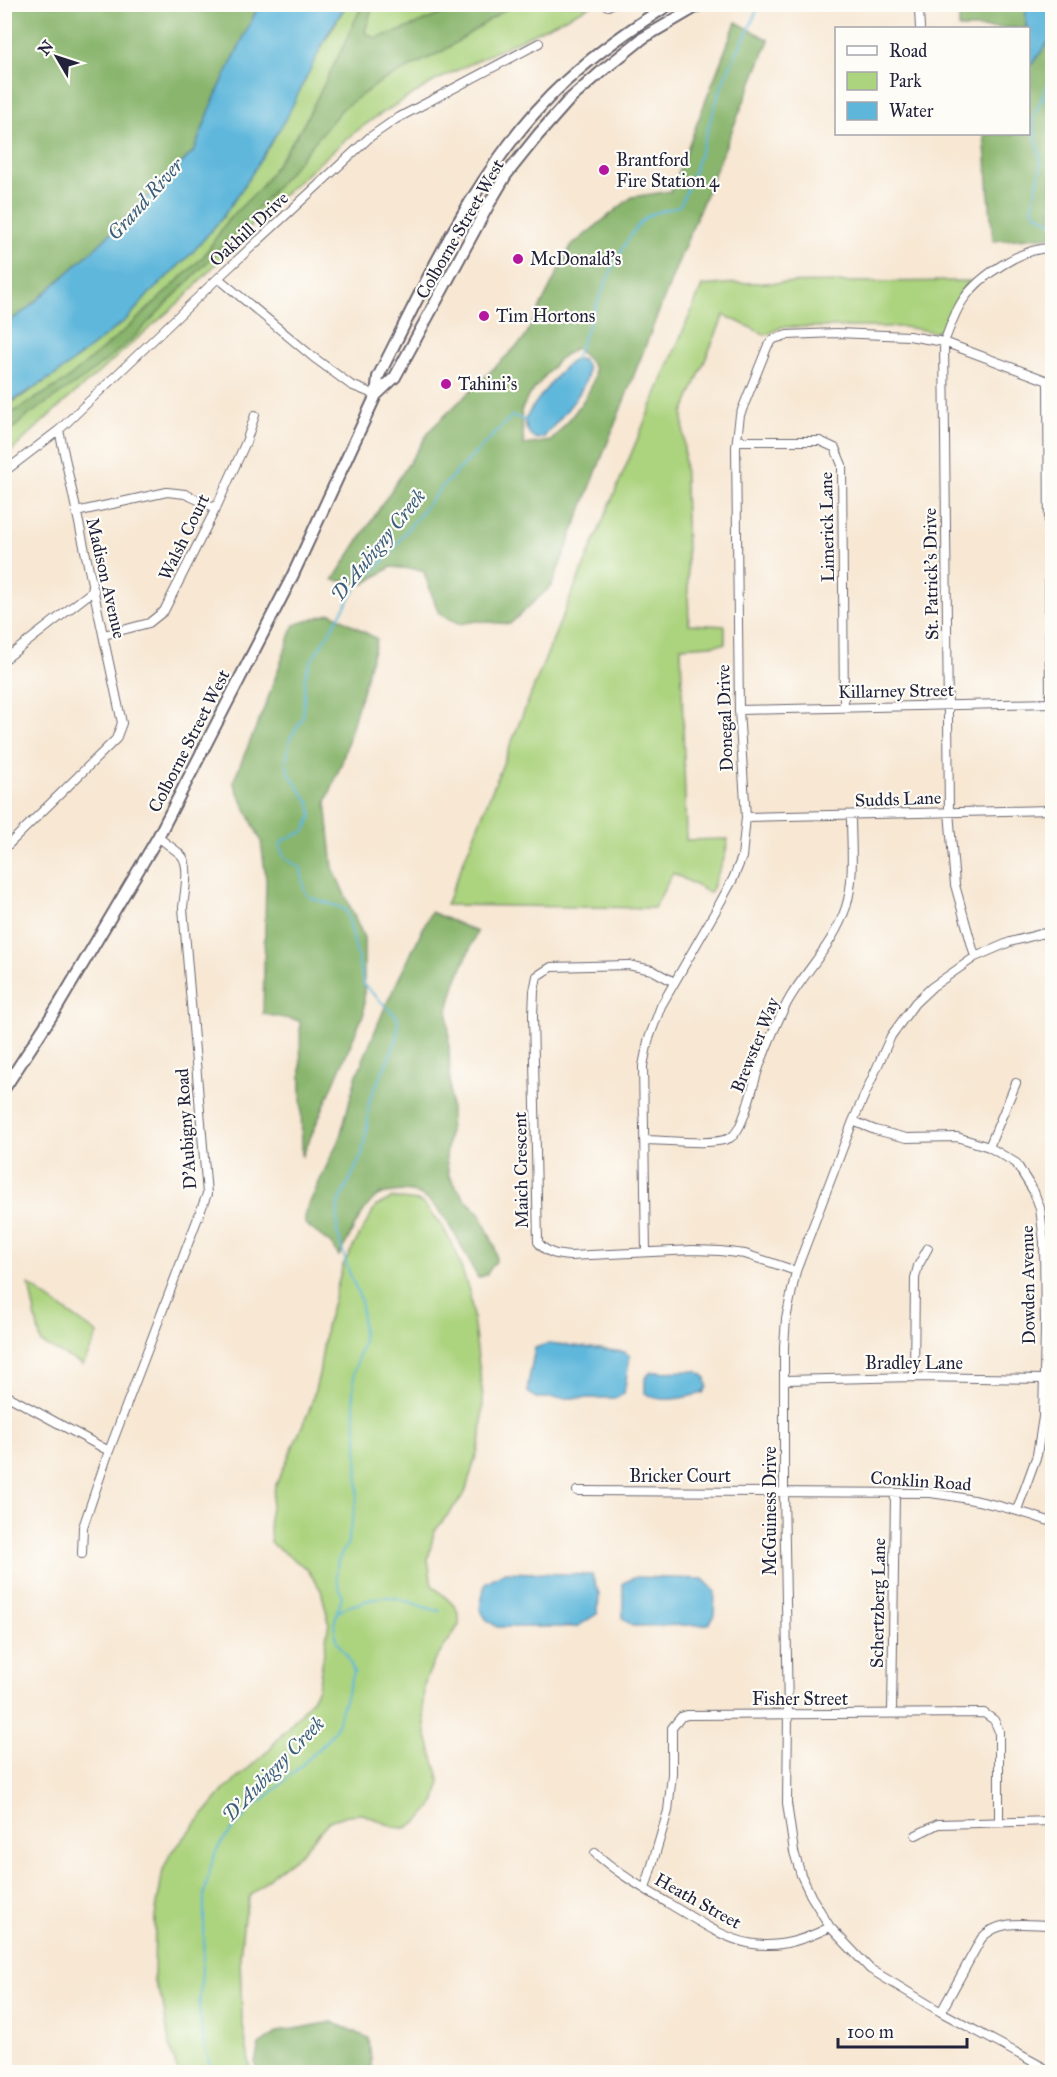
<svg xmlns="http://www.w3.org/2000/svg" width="1057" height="2077" font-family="'IM FELL Great Primer',serif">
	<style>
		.green { fill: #acd37e; stroke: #677a5c; stroke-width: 1.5 }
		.forest { fill: #89b56d; stroke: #566c54; stroke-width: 1.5; fill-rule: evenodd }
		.water { fill: #5eb7db; stroke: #406c8b; stroke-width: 1.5 }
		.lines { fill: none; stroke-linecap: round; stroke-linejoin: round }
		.stream { stroke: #5eb7db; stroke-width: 2 }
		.street-casing { stroke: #6d6770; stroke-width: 10 }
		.secondary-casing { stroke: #6d6770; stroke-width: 14 }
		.street { stroke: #fff; stroke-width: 8 }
		.secondary { stroke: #fff; stroke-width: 10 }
		.poi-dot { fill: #b5179e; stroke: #fdfcf7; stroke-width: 2 }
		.labels { text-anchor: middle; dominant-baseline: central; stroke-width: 4.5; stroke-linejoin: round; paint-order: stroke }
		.poi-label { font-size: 18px; fill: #22223b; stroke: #fdfcf7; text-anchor: start }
		.street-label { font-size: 18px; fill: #22223b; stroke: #fdfcf7 }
		.water-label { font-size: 20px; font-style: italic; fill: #3a5e7b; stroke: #fdfcf7 }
	</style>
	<rect width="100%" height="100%" fill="#fdfcf7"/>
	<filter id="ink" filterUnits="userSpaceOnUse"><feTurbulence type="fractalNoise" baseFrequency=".0167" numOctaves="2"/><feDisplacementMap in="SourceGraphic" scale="12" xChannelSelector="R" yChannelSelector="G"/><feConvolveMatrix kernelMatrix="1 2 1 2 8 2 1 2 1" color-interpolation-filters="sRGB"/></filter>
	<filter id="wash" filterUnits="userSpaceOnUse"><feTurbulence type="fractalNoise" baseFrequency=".008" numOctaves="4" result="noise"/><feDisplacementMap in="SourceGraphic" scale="24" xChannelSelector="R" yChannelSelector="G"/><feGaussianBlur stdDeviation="1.35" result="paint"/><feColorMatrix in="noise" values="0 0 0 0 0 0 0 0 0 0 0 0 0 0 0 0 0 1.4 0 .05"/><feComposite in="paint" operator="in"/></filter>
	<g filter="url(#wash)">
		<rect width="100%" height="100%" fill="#f7e7d3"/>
		<path class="green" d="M346,5H592L433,82L379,115L351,135L269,207L184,298L52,413L5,457V407L57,374L128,318L149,294L192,253L223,217Z
			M970,281L962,290L942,330L934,332L904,327H782L766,335L724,315L683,413L689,624L725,626V644L681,647L686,840L728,839L725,856L710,893L673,873L654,908L446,905L558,627L702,286L736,283Z
			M392,1198L418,1201L424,1205L442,1226L456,1252L470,1294L483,1398L481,1439L465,1493L434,1532L428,1559L432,1585L455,1606L459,1615V1625L432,1665L424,1685L423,1704L426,1733L440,1782L436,1801L420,1820L406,1828L394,1827L363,1814L347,1815L329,1821L302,1852L274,1873L250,1896L244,1917L240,1957L242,2020L251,2072H178L169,2043L163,2003L154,1981L155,1917L163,1870L170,1855L223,1791L268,1751L312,1699L318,1688L329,1622L321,1590L307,1569L271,1543L269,1518L275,1487L311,1406L319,1374L326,1327L343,1265L376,1206Z
			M29,1285L98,1334L83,1365L41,1343Z"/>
		<path class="forest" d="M5,5H259L215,97L194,151L101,243L25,311L5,324Z
			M362,5H373L365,32L375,38L400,31L463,5H512L443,51L382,81L343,108L275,189L226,243L131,340L88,375L26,417L5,436V417L65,381L133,323L203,257L228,220L262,186L302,127L343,47Z
			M959,5H1052V236L993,241L984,134H1028V28H959Z
			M736,22L769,40L677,265L552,585L510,624L476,621L460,624L439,614L423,570L391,567L364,584L333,580L431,429L524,339L571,246L632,197L671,191ZM575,348C581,353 592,361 594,369C599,388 564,426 551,441L524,445L521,411L528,397L558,360Z
			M331,613L377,639L342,762L326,802L333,868L364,938V1013L302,1157L300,1021L263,1014L266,880L261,841L233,782L267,701L294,625Z
			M431,912L477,932L455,984L448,1010L451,1117L446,1158L449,1176L464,1198L480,1214L495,1247L496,1261L486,1275L478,1278C459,1246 440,1183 394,1192C388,1193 381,1193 376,1197C359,1212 351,1236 339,1256L331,1244L305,1224V1213L340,1137L356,1077L385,1007Z
			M332,2022L369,2038L372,2072H257L255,2062L259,2045L278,2032Z"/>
		<path class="water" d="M259,5H346L327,35L287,117L248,180L223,217L192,253L149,294L128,318L57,374L5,405V324L25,311L101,243L194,151L215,97Z
			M1026,5H1052V37L1032,64L1029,65L1028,28H1026Z
			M580,359C607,372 555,423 544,437L537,439C530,436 525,429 525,421C526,413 563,366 571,362C573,360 577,360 580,359Z
			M549,1343L624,1352L630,1356L624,1393L617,1398H536L528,1392V1384L535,1348Z
			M697,1371L706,1378L707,1387L703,1393C686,1397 660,1405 645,1393V1378L651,1372Z
			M505,1572L592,1575L599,1594L598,1613L577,1627H497L486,1619L480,1609L485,1583Z
			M636,1577L703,1579L715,1591L714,1617L709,1624L698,1625L632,1626L623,1618V1583Z"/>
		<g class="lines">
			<path class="stream" d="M1052,74L1033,119L1041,165L1032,209L1037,214L1052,222
				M574,362C587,329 621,231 650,215C659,210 670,211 680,205C700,164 709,118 726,75C736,51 751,30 759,4
				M337,1610L341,1611L346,1607C359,1604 376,1596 388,1597C405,1599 422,1608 440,1611
				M212,2072L204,2045L199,2009L204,1942V1895L213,1858L221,1843L248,1812L277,1788L321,1747L335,1730L354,1672L348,1657L337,1642L334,1624L342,1596L336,1577L338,1560L347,1545L358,1493L357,1437L353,1394L354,1372L363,1341L361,1300L349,1272L337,1232L338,1204L362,1155L367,1127L369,1101L397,1040L398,1018L364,985L347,912C337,901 311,904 305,891C302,885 302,875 301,868C291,862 281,858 280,845L284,840L305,831L312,815L310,804L290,775L286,764L290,739L303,717L305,677L310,663L359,584L390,555L406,531L442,487L512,416L525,420"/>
		</g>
	</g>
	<g filter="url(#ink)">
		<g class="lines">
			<defs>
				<path id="street" d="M914,4L919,10L920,28
					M608,6L612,4
					M218,278L313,357L351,385L376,395
					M1048,381L1050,703
					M737,441H820L835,448L842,465L844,707
					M4,472L59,430L218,278L370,137L396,119L539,43
					M76,512L167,492L185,494L216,508
					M104,635L149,623L164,611L216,508L246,442L255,415
					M4,660L94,590
					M739,710L1052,703
					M746,817L1052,810
					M4,849L116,739L122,723L59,430
					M1052,931L1010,942L975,957L932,987L915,1003L891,1036L853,1121L796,1271L786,1319L784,1346V1491L788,1713L787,1803L794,1852L801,1875L811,1896L830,1927L870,1969L941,2012L1052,2072
					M975,957L955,885L949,811L944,342C950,328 954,313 963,300C979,276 1023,247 1052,248
					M674,982L652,970L628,965L551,967L537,976L534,991L533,1015L538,1242C546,1253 557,1255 570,1256L693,1250L720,1251L745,1254L796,1271
					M853,1121L875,1130L907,1138L957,1137L989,1147L1016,1163L1034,1192L1040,1208L1044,1242L1045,1329L1043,1417L1037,1455L1017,1510
					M644,1140C664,1140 714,1146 730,1138C744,1131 753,1083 759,1067C768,1043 778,1018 791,996C810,966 835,941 846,907C855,879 851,845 851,815
					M989,1147L1016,1083
					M646,1252L643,1066L648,1041L661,1006L715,912L733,879L742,857L746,817L739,710L736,447L740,415L768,345L774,339L787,335L836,333L909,336L944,342L1048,381H1052
					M914,1377L915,1278L918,1266L928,1248
					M785,1380L914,1377L1043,1379
					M4,1394L109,1451
					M577,1491L930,1493C973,1498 1012,1508 1052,1522
					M82,1554L83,1527L109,1451L207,1194L183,908C184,894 191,865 181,855C175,849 165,843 158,837
					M892,1713L895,1493
					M916,1835L938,1824L1052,1821
					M595,1853C617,1873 643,1888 668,1903C729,1940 759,1963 830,1927
					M645,1889L668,1811L672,1774V1728L681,1717L687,1715L984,1713L994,1720L999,1731V1821
					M941,2012L981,1939C998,1918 1028,1925 1052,1925"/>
				<path id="secondary" d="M376,395L395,377L489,204L506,175L538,135L568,101L602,71L643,38L701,4
					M4,1089L58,1006L158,837L291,579L376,395L378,377C430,275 481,158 567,80C599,51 633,27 670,4"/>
			</defs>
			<use href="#street" class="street-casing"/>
			<use href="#secondary" class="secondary-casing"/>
			<use href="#street" class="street"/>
			<use href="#secondary" class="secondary"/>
		</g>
	</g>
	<g class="poi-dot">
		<circle cx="604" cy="170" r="6"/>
		<circle cx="518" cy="259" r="6"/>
		<circle cx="484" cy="316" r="6"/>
		<circle cx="446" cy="384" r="6"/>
	</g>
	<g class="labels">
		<g class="poi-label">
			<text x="616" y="160">Brantford<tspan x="616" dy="21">Fire Station 4</tspan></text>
			<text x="530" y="259">McDonald's</text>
			<text x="496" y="316">Tim Hortons</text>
			<text x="458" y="384">Tahini's</text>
		</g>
		<g class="street-label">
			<text transform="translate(249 229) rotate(-43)">Oakhill Drive</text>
			<text transform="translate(460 229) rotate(-60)">Colborne Street West</text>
			<text transform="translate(827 527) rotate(-91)">Limerick Lane</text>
			<text transform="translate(184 537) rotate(-64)">Walsh Court</text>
			<text transform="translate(931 574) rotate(-91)">St. Patrick's Drive</text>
			<text transform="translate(106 578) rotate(77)">Madison Avenue</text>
			<text transform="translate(896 691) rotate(-1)">Killarney Street</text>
			<text transform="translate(725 718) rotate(-92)">Donegal Drive</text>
			<text transform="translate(189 741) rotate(-63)">Colborne Street West</text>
			<text transform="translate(898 799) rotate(-2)">Sudds Lane</text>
			<text transform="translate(755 1045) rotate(-68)">Brewster Way</text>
			<text transform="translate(186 1129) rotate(-94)">D'Aubigny Road</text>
			<text transform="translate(521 1170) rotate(-91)">Maich Crescent</text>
			<text transform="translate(1028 1285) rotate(-91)">Dowden Avenue</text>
			<text x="914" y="1363">Bradley Lane</text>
			<text x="680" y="1476">Bricker Court</text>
			<text transform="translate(921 1481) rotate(4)">Conklin Road</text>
			<text transform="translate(770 1511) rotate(-90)">McGuiness Drive</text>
			<text transform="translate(878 1603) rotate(-89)">Schertzberg Lane</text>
			<text x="800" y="1699">Fisher Street</text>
			<text transform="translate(698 1901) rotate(29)">Heath Street</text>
		</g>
		<g class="water-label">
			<text transform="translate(145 199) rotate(-48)">Grand River</text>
			<text transform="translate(378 545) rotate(-51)">D'Aubigny Creek</text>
			<text transform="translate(273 1769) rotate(-46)">D'Aubigny Creek</text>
		</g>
	</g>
	<rect width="1057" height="2077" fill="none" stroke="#fdfcf7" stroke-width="24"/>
	<rect x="835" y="27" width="195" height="108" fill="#fdfcf7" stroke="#a5a5ac" stroke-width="1.5"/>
	<rect x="847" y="46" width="30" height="9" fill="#ffffff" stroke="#a5a5ac" stroke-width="1.5"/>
	<text x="889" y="57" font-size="18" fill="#22223b">Road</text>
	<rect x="847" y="72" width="30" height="18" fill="#acd37e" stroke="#a5a5ac" stroke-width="1.5"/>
	<text x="889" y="87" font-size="18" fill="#22223b">Park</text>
	<rect x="847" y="102" width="30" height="18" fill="#5eb7db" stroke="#a5a5ac" stroke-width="1.5"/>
	<text x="889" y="117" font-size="18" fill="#22223b">Water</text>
	<g transform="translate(57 57) rotate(309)" stroke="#fdfcf7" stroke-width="4.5" paint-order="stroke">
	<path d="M0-4.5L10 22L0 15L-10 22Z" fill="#22223b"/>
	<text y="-9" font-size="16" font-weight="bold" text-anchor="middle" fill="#22223b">N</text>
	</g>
	<path d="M838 2038v9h129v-9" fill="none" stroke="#22223b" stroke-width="3"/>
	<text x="847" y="2038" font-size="18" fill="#22223b" stroke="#fdfcf7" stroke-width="4.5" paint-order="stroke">100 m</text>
</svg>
